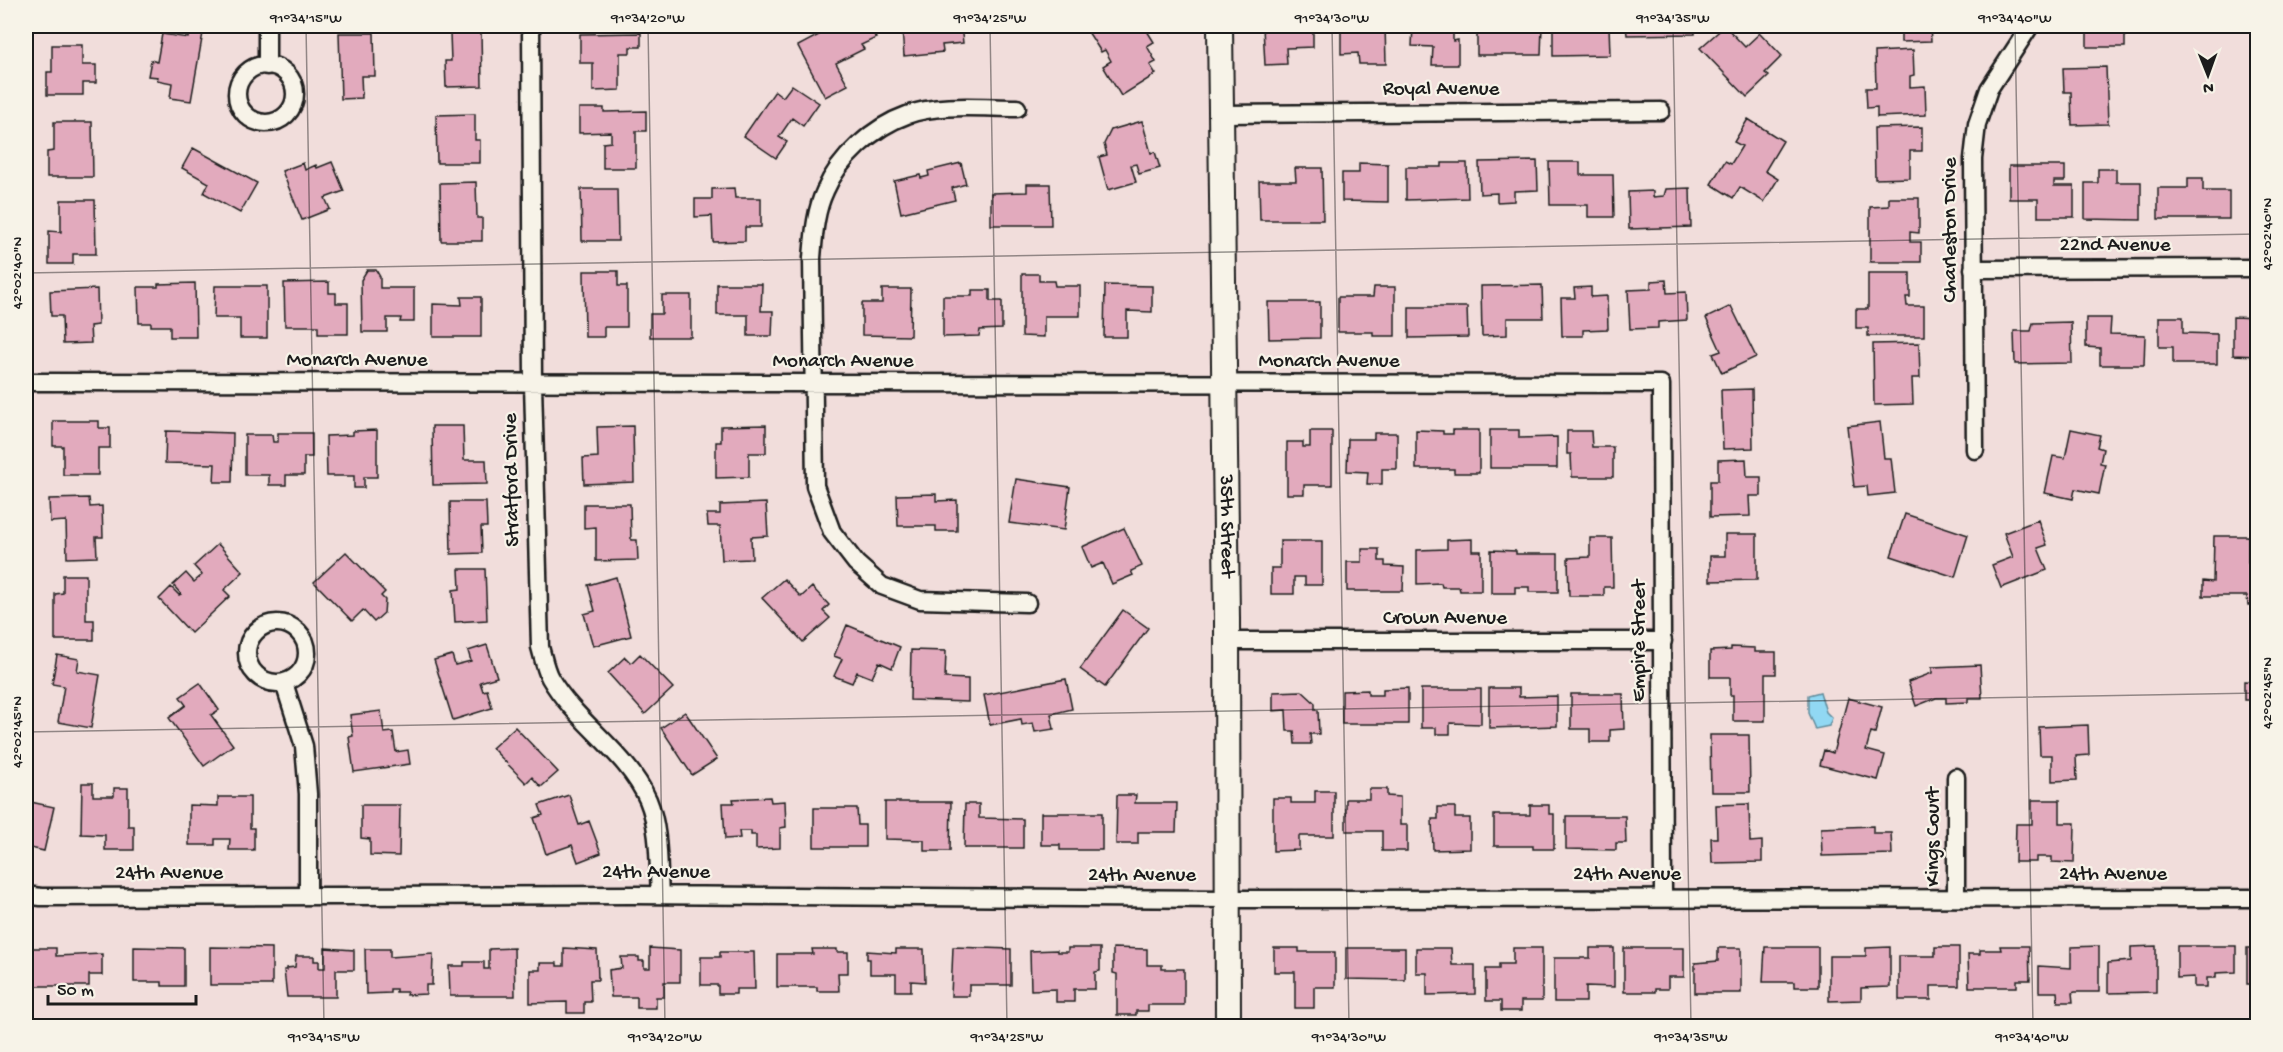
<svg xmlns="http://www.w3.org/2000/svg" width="2283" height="1052" font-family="'Gochi Hand',sans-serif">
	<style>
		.water { fill: #91d8f3; stroke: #628d9d; stroke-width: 1.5 }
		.building { fill: #e2aabd; stroke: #1c1c1c; stroke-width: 1.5 }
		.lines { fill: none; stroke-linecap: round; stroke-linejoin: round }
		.street-casing { stroke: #1c1c1c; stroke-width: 21 }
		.secondary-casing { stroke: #1c1c1c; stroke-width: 28 }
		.street { stroke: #f7f3e8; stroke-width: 16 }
		.secondary { stroke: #f7f3e8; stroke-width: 24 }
		.ticks { fill: none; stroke: #1c1c1c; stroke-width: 1.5; stroke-opacity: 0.45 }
		.labels { text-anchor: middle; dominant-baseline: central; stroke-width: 4.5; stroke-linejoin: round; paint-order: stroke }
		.street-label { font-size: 21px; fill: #1c1c1c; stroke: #f7f3e8 }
		.neatline { fill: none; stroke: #1c1c1c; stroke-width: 2 }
		.ticks-label { font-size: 15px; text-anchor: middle; fill: #1c1c1c }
	</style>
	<rect width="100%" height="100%" fill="#f1dddb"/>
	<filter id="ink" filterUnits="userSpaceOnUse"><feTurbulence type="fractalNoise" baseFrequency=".0167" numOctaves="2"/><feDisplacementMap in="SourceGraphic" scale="12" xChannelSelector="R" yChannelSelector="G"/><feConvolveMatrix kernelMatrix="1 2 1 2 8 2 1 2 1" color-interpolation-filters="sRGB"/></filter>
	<g filter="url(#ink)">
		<path class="water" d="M1820,692L1826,712L1832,718L1829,726L1815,729L1808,713V695Z"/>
		<path class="building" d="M822,26H869L876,38L861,45L864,49L836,63L848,85L825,97L798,46L819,35L816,29Z
			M908,26H961L963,43L942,45L943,52L904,56L902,29L908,28Z
			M992,26H1056V28L993,30Z
			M1087,26H1133L1136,30L1144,26L1154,42L1147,46L1156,62L1150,65L1156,74L1121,96L1103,66L1111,61L1105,50L1101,52L1085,27Z
			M1273,26H1313V47L1286,48L1287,64L1265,65L1263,27Z
			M1341,26H1385L1386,64H1359L1358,53L1341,54Z
			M1413,26H1453V41L1458,40V65H1432L1433,47L1412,46Z
			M1477,26H1542L1541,55H1477Z
			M1609,26L1610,55L1553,56V27Z
			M1626,26H1695V34L1627,35Z
			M1725,26L1745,47L1760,33L1782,56L1765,73L1769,76L1747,97L1700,48Z
			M1879,26H1930L1931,41L1901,42V33H1879Z
			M2087,26H2125V47H2087Z
			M189,31L203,33L191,101L170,98L172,83L157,80L158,77L148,76L151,60L157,62L162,34L188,38Z
			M481,32L482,86L446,87L445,61H451L450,33Z
			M339,33H374L375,76H361L362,98L341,99Z
			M641,33V47H630V53H620V90L593,91V63H580V34Z
			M52,45H82V65H96V83H83V95H47V72H52Z
			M1913,50L1914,75L1910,76V87L1925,86L1926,115L1877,117V107L1867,108L1866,88H1876L1875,52Z
			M2106,67L2108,124L2072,125L2071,92H2064L2063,68Z
			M792,85L819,103L803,126L792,118L779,137L787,142L776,158L744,136L775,91L783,97Z
			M579,108H604V112L646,111V131H636V168H603V143L611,142V132L579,133Z
			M475,114V140H480V163H437L436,115Z
			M1748,119L1783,141L1765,171L1778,179L1764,202L1740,187L1733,198L1711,184L1725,161L1731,164L1742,146L1734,142Z
			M1142,121L1151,153L1155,152L1160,168L1139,174L1136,164L1131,165L1136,182L1108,190L1099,157L1107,155L1104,144L1111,130Z
			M54,122H92L93,177H47V152L54,151Z
			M1922,127V151H1910V178L1875,179L1874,128Z
			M193,148L257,183L240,213L204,193L209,183L182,168Z
			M1537,161L1538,190L1514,191V201L1497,202V193L1480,194L1479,162Z
			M332,162L344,191L325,198L330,209L302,220L282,171L303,163L305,170L316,165L317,168Z
			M1549,162H1580V175H1613L1614,217H1588V205H1550Z
			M961,163L966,184L952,188L955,200L901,213L894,181L920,175L921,178L929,176L928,171Z
			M1359,163L1388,164V202L1342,201V173H1359Z
			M1442,163H1467L1468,198L1406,200V167H1442Z
			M2009,166H2065V181H2054V186H2074V217H2038V199H2009Z
			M1295,168H1322L1323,220H1260L1259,181H1296Z
			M2098,169H2116V182H2141V220L2085,219V183H2098Z
			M2188,178H2203V191H2229V219H2158V188H2188Z
			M476,182L477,218H482V241H441L440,183Z
			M1027,184H1050L1051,225H991V193L1027,192Z
			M734,188L735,198H761V227H745V241L713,242L712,216L695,217V199H712V189Z
			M1690,188L1691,227L1629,229L1628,192L1653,191V197L1664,196L1666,189Z
			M581,189H617L618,241H582Z
			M1889,198H1919V233L1910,232V242H1921V262H1870V207L1889,206Z
			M61,200H95L96,254H73V264H49V231L61,232Z
			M367,270H376L380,277V288H414V322H400L401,318H387V332H362L361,280Z
			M584,271H618V286H627V327H604V337H585Z
			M1868,273H1910V297H1906L1907,306H1924V336H1868V328H1856V309H1868Z
			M1022,274H1039V281H1054L1055,286H1080V316H1044V337L1022,336Z
			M1666,280L1667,293L1686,292L1687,320L1658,322V328L1630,329L1628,290L1651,289V281Z
			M329,282V293H336V303H348V334H318V326H285L284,283Z
			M195,283L196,337H170V326H151V323H139L138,287H158V284Z
			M717,284H762L761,311H773L772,336H748V315H717Z
			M1105,285L1152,286V312L1127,311V337H1104Z
			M1542,285L1543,318H1507V335L1482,336L1481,286Z
			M215,286H267V338H240V318H214Z
			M1374,287H1395V336H1373V332H1338V297H1373Z
			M1591,287V297L1607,296L1608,329L1583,330V336H1562L1561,298H1575L1574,288Z
			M97,289L98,325L90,326L91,343L63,344L62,316H51L50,291Z
			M882,289H911L910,336L862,335V303H882Z
			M972,290H990V301H1002V329L980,330L979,336L943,337V296H972Z
			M662,295H691V337H650V314H662Z
			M461,297H481V337H433V304L462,305Z
			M1268,302H1320V338L1269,339Z
			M1731,306L1756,357L1722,373L1713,354L1721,351L1706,318Z
			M1409,307H1467L1468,337L1409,338Z
			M2159,317H2183V333L2217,334V364H2173V347H2159Z
			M2233,317L2258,318V356L2233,355Z
			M2086,318H2111L2110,334L2145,335L2144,365H2100V348L2086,347Z
			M2071,322L2072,363L2015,364L2014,331H2031L2033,323Z
			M1919,343L1920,378H1912L1913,404L1874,405L1873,344Z
			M1752,389L1753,448L1723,449L1721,390Z
			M53,421H99V428H110V448H98V475H63V446H53Z
			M1880,422L1884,458H1891L1895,493L1868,496L1867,486L1854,487L1847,426Z
			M766,425V453H749V477L716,478V442H721V426Z
			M432,426H463L464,460H486L487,484L433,485Z
			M633,426L634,482L584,484L583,458L598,457L597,427Z
			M2071,429L2100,435L2097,447L2103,449L2100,463L2105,464L2099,494L2075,489L2073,499L2045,493L2053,456L2065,458Z
			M377,430V477H364V488H354V476H327L326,436L353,435V431Z
			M1416,430L1443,431V434H1453V430H1479V473H1454V469H1416Z
			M1490,430H1519V438L1557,437V468H1490Z
			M166,431L233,433L232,482H214L215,464L165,463Z
			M1310,431H1332V485H1304V494H1287V442H1303V447H1310Z
			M1567,431H1591L1592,447H1613V477H1572L1571,454H1567Z
			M278,433H312V457H304V475H286V485H269V475H245V435H272L273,442H278Z
			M1374,433H1397V469H1382V484H1367L1368,472L1347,471L1348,439H1374Z
			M1746,459L1747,477H1761V496H1749L1750,516L1710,517V481H1718V460Z
			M1016,479L1070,487L1064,530L1009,523Z
			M936,494V501L957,500V531H936V526H898L897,495Z
			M89,498L90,507L102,506L103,537H96L97,557L67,558L66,521L50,522L49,499Z
			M450,502H486L487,527H481L482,553L451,554Z
			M766,503L768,536L751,537L752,559L722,560L720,526H708L707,514H720V505Z
			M584,504H630L631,540H637L638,560L596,561V527L584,528Z
			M1905,514L1968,535L1955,577L1891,556Z
			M2038,520L2047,545L2038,548L2047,570L2001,588L1992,565L2013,557L2004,533Z
			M1124,528L1142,566L1131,571L1133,575L1112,584L1103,563L1091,568L1082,547Z
			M1725,534H1757V580L1710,581V556H1725Z
			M2214,536H2248V563H2251V574H2258V605H2248L2247,596H2203V581L2213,582Z
			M1590,538H1612L1613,587H1604V596H1569L1568,558L1590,557Z
			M1472,539V551H1481V591H1460L1459,587H1442L1441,583L1417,584V550L1447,549V540Z
			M1280,541H1322V585H1305V577H1294V594H1271V568H1280Z
			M218,544L243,572L224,590L230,596L191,633L159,599L171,587L179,595L181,594L173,585L186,573L194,582L202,575L194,566Z
			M1362,549H1379V561H1385V566L1404,567L1403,591H1347V562H1362Z
			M1491,550L1516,551V554H1558V592H1529V587H1515V593H1491Z
			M346,552L385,592L381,596L385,600L384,613L374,622L363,610L352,621L314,582Z
			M459,569H485L487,620L455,622L453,590L460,589Z
			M63,575H86V620H94V640H55V594L63,593Z
			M616,577L631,636L593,646L584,614L595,611L588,585Z
			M784,579L801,597L812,587L829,605L823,611L830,618L803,642L762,598Z
			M1123,610L1148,628L1105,687L1080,669Z
			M847,625L900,647L892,668L879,662L872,678L857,672L852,683L834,676L842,659L834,656Z
			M487,645L497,677L480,682L483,691L487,690L492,708L453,720L434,660L452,655L455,665L471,661L468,651Z
			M1731,647L1755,648V652H1776V674H1765V721H1733V695H1730V677H1710V651L1731,650Z
			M911,650L946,651L945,678L968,679V702L910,700Z
			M640,654L673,688L645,714L608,673L625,657L631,663Z
			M57,655L79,659L77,671L100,675L91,728L58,722L64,686L52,684Z
			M1980,665L1982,698H1968V702L1946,703V698H1936L1916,706L1908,682L1932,673V667Z
			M1066,679L1072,709L1051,714L1054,729L1035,732L1033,723L1022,725L1021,719L990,725L984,695Z
			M2244,681L2258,682V700H2244Z
			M200,683L219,710L211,715L233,745L204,766L169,718L186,705L180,697Z
			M1408,688V724H1342V691L1368,690V695H1383V689Z
			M1489,688H1519V697L1557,696V726L1489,728Z
			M1421,689H1481V724L1450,723V734H1436V728H1421Z
			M1302,691L1315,703V710H1318L1319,734H1310L1311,744H1295L1294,731H1287L1286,710L1273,711V692Z
			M1571,694H1623L1624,729L1610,730V742H1590V729H1571Z
			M1848,698L1882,707L1875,733L1871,732L1866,750L1885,755L1878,780L1820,765L1824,750L1833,753Z
			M381,711L384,733L393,732L396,752L408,750L410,764L354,772L349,737L353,736L350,715Z
			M685,712L717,759L692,775L661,728Z
			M2088,725L2089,755L2076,756L2077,780L2052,781V755H2040L2039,727Z
			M515,727L558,772L541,787L532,777L526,783L492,748Z
			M1710,735H1749L1750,792H1711Z
			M82,783H93V796H114V788H128V826H134V850H105V835L81,834Z
			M1369,789H1387V796L1400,797V825H1407V851H1382V831H1346V799H1369Z
			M1315,791H1334V836H1299V850L1273,851V798H1291V803H1315Z
			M569,795L579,825L589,821L601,853L578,862L572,845L546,854L534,818L543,815L539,805Z
			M1117,795H1136L1135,803H1177L1176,832H1138V844H1116Z
			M218,797H250V828H254V850H229L230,839H215V845H189V805L218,806Z
			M770,797L771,802L785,801L786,827L780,828V848L756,849V835H751V831H739L740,838L725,839L723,803H734L733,799Z
			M2032,800H2060V823H2075L2074,863L2052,862V857H2036V862H2015L2016,824H2032Z
			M26,801L54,807L44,851L26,847Z
			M885,802H951L950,851H924V840L885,839Z
			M965,804H979V818L1023,819V848H964Z
			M1749,804L1750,842L1762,841V862L1712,863L1711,838H1717L1716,805Z
			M361,805H400L399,856L370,855V839L361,838Z
			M1530,805H1549V814H1554V849H1533V846H1494V815H1530Z
			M1438,807H1455V818H1470V849L1433,850L1432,819H1438Z
			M814,808H857L858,825H865V847H814Z
			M1041,813H1102V850H1060V845H1041Z
			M1566,816H1625L1626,843H1616V850L1566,849Z
			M1873,826V833H1891L1892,854L1822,856L1821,828Z
			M2000,946H2029L2030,980H2017V987H1969L1968,954H1980V950H2001Z
			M2099,946V992H2075L2072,993L2073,1002H2058L2057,992H2039V966L2071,968V947Z
			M2156,946V992L2108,993V963L2131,961V947Z
			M2177,946H2236V972L2216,973V978H2207V987H2194V977L2177,978Z
			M134,947L184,948V986H162V982H134Z
			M210,947L272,948V985H210Z
			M953,947L1011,949V985H969V996H951Z
			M1765,947H1818V987H1794V982H1763Z
			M1890,947V987L1861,988V1000L1829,1001V956H1866V948Z
			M1935,947H1959V986H1931V1000H1899V956H1935Z
			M32,948H56V956L102,954V975H89V986H29Z
			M325,948L354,950V970H336V997H287L284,970H287V968L295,967L296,956H314V961H319V968H325Z
			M514,948L515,996H450L449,966H464V962H484V969H489V949Z
			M564,948L597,950L598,980H590L591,1002H584V1013H567V1002L530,1003V970H540V963H557V966H564Z
			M650,948L680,950V982H664V997H656V1008H637V997H611L609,970L622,968L621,957H639V961H644V968H650Z
			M1068,948H1100V971L1095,972V989H1074V1002H1056V989L1031,990L1030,951L1057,950V952H1068Z
			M1113,948L1147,949V965H1162V969H1184V1005H1148V1011H1136V1015H1117V974L1113,973Z
			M1274,948H1299V952H1335V987H1314V1008H1295V972H1274Z
			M1346,948H1405V980L1346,979Z
			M1416,948H1451L1452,965H1475V994L1427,995V973H1416Z
			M1513,948H1542V1001H1521V1011H1501V1001H1486V969H1499V964H1513Z
			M1590,948H1614V987L1586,986V1002H1554V958H1590Z
			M1624,948H1684V977H1668V989H1655V992H1624Z
			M1718,948H1741V993H1695V963L1718,961Z
			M2247,948H2258V984H2247Z
			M365,949H390V957L433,954L432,985H426V994L406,995L407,992H396V989H390V993L366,994Z
			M812,949H837V952H848V973H838L839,991H817V987H777V954H813Z
			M896,949H924L925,982L911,981V991H896V974H870V959H867V951L896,953Z
			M720,952H754L755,989H736V994H718V985H701V957H720Z"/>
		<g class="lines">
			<defs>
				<path id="street" d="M531,26L533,384L540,647C543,657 545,669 550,678C576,723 627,752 648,800C660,829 658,864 660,895
					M237 94a29 29 0 1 1 58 0a29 29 0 1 1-58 0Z
					M267,66V26
					M1017,108C983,108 938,103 907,115C873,127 839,158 825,191C815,212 814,235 812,258L815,486L832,532L856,563L882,586L920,600L1027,603
					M1221,114L1661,111
					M1973,269L2258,268
					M26,382L1661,384L1663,897
					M1975,450L1973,159L1977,124L1989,89L2030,26
					M247 653a30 30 0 1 1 60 0a30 30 0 1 1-60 0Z
					M1227,641H1663
					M284,683L304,746L308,794V896
					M1956,777V898
					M26,895L41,897L632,895L1228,899L2258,898"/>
				<g id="secondary">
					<path id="s1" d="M1220,26L1227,619L1228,1026"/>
				</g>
			</defs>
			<use href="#street" class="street-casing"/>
			<use href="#secondary" class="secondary-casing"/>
			<use href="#street" class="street"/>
			<use href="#secondary" class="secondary"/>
		</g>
	</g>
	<path class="ticks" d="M306,26L324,1026M648,26L665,1026M990,26L1007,1026M1332,26L1349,1026M1673,26L1691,1026M2015,26L2033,1026M26,273L2258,234M26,732L2258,693"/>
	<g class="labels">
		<g class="street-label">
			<text x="1441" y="90">Royal Avenue</text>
			<text transform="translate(1951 230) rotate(-90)">Charleston Drive</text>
			<text x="2115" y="246">22nd Avenue</text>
			<text x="357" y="361">Monarch Avenue</text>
			<text x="843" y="362">Monarch Avenue</text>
			<text x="1329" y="362">Monarch Avenue</text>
			<text transform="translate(513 480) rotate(-91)">Stratford Drive</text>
			<text stroke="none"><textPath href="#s1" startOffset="500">35th Street</textPath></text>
			<text x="1445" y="619">Crown Avenue</text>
			<text transform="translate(1640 641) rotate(-90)">Empire Street</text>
			<text transform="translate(1934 837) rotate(-90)">Kings Court</text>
			<text x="656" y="873">24th Avenue</text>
			<text x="169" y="874">24th Avenue</text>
			<text x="1627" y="875">24th Avenue</text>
			<text x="2113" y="875">24th Avenue</text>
			<text x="1142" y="876">24th Avenue</text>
		</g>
	</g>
	<rect width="2283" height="1052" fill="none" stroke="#f7f3e8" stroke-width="66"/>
	<g transform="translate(2208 75) rotate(179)" stroke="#f7f3e8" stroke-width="4.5" paint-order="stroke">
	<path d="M0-4.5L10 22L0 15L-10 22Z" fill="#1c1c1c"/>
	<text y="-9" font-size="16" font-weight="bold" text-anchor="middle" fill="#1c1c1c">N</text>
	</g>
	<path d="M48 995v9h148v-9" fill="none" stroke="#1c1c1c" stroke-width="3"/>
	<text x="57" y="995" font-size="18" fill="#1c1c1c" stroke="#f7f3e8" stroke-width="4.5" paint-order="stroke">50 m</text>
	<rect x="33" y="33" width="2217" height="986" class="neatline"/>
	<g class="ticks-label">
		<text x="306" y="22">91°34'15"W</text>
		<text x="648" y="22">91°34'20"W</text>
		<text x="990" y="22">91°34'25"W</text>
		<text x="1332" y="22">91°34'30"W</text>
		<text x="1673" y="22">91°34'35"W</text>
		<text x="2015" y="22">91°34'40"W</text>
		<text transform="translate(2266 234) rotate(-90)" y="5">42°02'40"N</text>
		<text transform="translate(16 273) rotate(-90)" y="5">42°02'40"N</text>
		<text transform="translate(2266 693) rotate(-90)" y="5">42°02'45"N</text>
		<text transform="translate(16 732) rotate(-90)" y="5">42°02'45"N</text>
		<text x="324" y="1041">91°34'15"W</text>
		<text x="665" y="1041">91°34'20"W</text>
		<text x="1007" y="1041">91°34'25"W</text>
		<text x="1349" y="1041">91°34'30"W</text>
		<text x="1691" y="1041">91°34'35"W</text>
		<text x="2032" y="1041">91°34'40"W</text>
	</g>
</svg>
